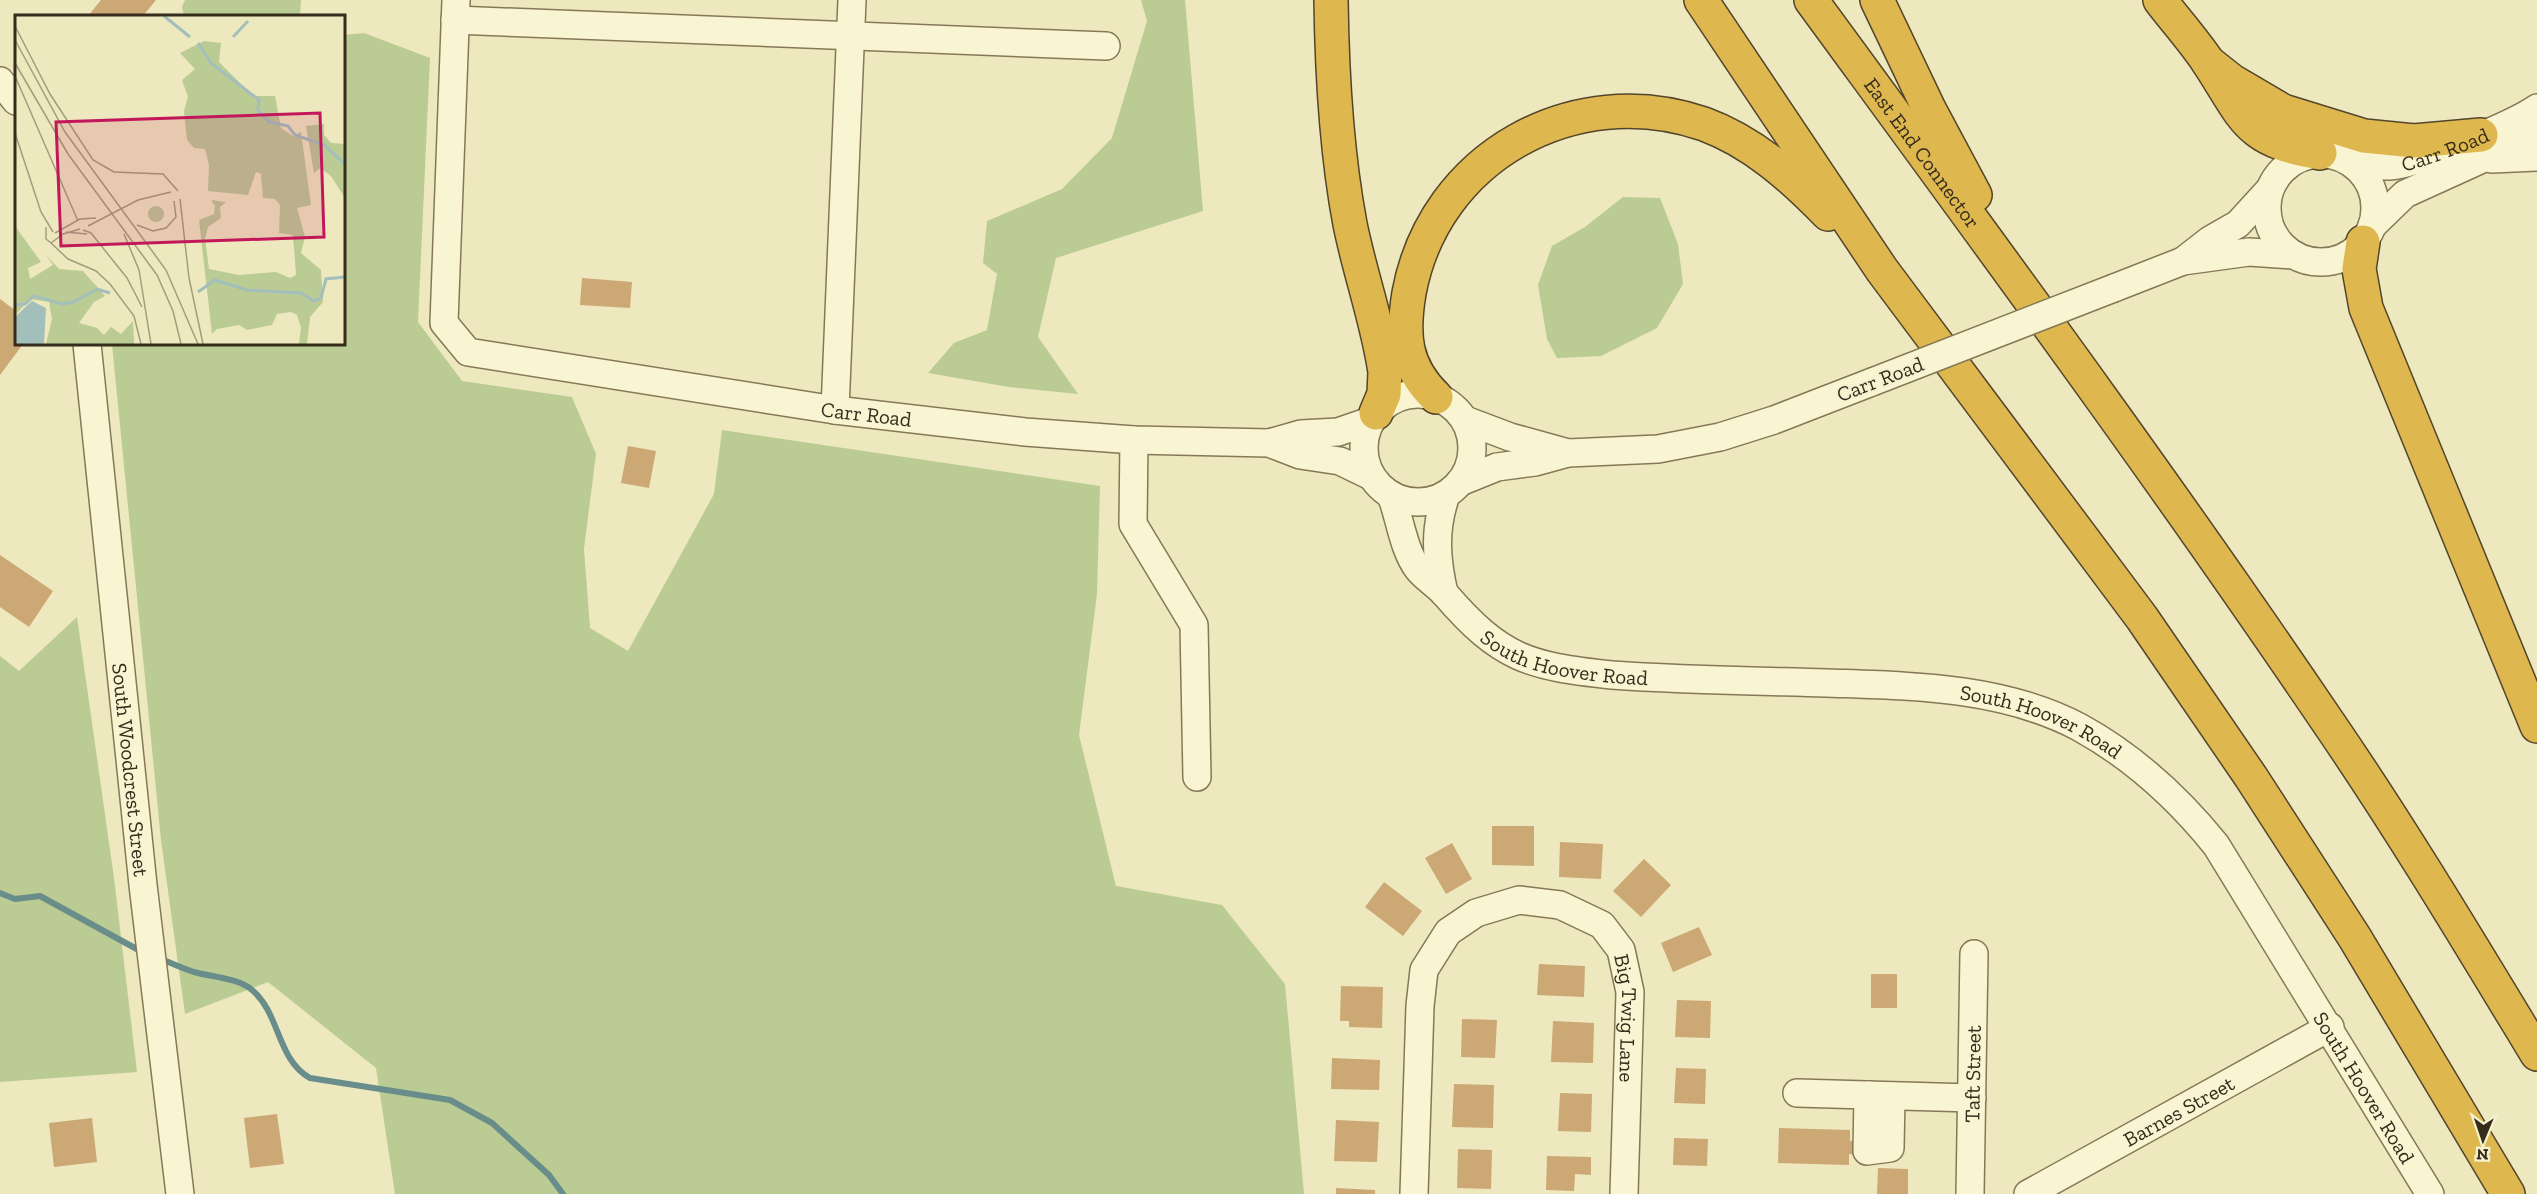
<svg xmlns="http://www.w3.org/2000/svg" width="2537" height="1194" font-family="'Zilla Slab',serif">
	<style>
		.green { fill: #bacb93 }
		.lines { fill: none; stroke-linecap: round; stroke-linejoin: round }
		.stream { stroke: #698d8a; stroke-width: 6 }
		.building { fill: #cca874 }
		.minor-casing { stroke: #867857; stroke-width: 30 }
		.highway-casing { stroke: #53452c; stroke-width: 36 }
		.minor { stroke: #f9f4d1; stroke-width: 27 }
		.highway { stroke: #deb84e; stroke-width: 33 }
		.minor-bridge-casing { stroke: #867857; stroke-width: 30; stroke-linecap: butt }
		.minor-bridge { stroke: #f9f4d1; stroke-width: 27 }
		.labels { text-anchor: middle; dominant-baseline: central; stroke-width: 4.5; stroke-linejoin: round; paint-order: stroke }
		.street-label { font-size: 21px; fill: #352c1c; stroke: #f5f1ce }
		.inset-river { fill: none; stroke: #a2bfbc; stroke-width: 3 }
		.inset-road { fill: none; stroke: #a39d7d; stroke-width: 1.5 }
		.view { fill: #c2185b; fill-opacity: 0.15; stroke: #c2185b; stroke-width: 3 }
		.inset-edge { fill: none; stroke: #352c1c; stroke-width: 3 }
	</style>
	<rect width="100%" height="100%" fill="#ede8be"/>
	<path class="green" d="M185,0H301L300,16H184L182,7Z
		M1141,0H1185L1203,211L1056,258L1038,337L1078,394L1009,387L928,373L954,343L987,330L997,274L983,263L987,221L1062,189L1112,138L1147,21Z
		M364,33L430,58L418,322L462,381L572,397L596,454L584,549L590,628L628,651L714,494L722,430L1100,486L1097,594L1079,735L1116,886L1222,905L1285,984L1304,1194H395L376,1068L268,982L185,1014L161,840L112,344H344V35Z
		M1623,197L1660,198L1678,244L1683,284L1657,328L1601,356L1557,358L1547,339L1538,285L1552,246L1585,227Z
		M77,617L114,878L137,1072L0,1082V656L19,671Z"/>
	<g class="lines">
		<path class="stream" d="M0,893L15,899L40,896L144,953
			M159,958C171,963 182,968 194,972C212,977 238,978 252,990C280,1013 277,1060 310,1078L450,1100L492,1123L549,1175L563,1194"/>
	</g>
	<path class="building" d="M101,0H156L143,16H88Z
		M582,278L632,282L630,308L580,305Z
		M0,299L16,311V344H23L0,375Z
		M628,446L656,451L649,488L621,483Z
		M0,555L53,591L29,627L0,607Z
		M1492,826H1534V866L1492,865Z
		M1560,842L1603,844L1601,879L1559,877Z
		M1452,843L1472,879L1446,894L1425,858Z
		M1644,859L1671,885L1641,917L1613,891Z
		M1384,882L1422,911L1403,936L1365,907Z
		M1699,927L1712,955L1673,972L1661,943Z
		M1539,964L1585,966L1584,997L1537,995Z
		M1871,974H1897V1008H1871Z
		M1341,986L1383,987L1382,1028L1349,1027V1021H1340Z
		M1677,1000L1711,1001L1710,1038L1675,1037Z
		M1462,1019L1497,1020L1495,1058L1461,1057Z
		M1553,1021L1594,1023L1593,1063L1551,1062Z
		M1332,1058L1380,1060L1379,1090L1331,1089Z
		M1676,1068L1706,1069L1705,1104L1674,1103Z
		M1454,1084L1494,1085L1493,1128L1452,1127Z
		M1560,1093L1592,1094L1591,1132L1558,1131Z
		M277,1114L284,1164L250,1168L244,1118Z
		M92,1118L97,1162L54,1167L49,1123Z
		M1336,1120L1379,1122L1377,1162L1334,1161Z
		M1779,1128L1850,1130V1141H1856V1155L1849,1154V1165L1778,1163Z
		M1674,1138L1708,1139L1707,1166L1673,1165Z
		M1458,1149L1492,1150L1491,1189L1457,1188Z
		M1547,1156L1591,1157V1175L1575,1174L1574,1191L1546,1190Z
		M1878,1168L1908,1169V1194H1877Z
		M1336,1188L1375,1190V1194H1336Z"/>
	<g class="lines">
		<defs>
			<g id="minor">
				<path id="s1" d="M456,0L444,323L468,352L835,410L1025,432L1134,440L1269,443L1300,455L1340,461L1371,476"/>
				<path d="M455,20L1106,46"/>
				<path d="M0,81L16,101"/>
				<circle cx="2321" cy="208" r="54"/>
				<path d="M2492,159L2537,157"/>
				<path id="s2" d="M2348,160C2361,163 2375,167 2389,166C2416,165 2514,124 2537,108"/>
				<path d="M2372,226L2405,194L2537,134"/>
				<path d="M2183,261L2210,240L2238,224L2269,190"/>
				<path d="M2114,288L2183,261L2249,252L2294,255"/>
				<path id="s3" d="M87,344L143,885L180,1194"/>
				<circle cx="1418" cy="448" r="54"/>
				<path d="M835,410L852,0"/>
				<path d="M1465,420L1510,437L1568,453"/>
				<path d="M1134,440L1133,524L1194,625L1197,777"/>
				<path d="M1269,443L1301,434L1338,432L1370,421"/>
				<path d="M1460,482L1497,467L1535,462L1568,453L1658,449L1720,437L1774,420L1872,382"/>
				<path id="s4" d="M1391,495C1400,518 1403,549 1418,569C1425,578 1437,585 1445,594C1501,659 1528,666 1612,675C1683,680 1755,681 1826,683C1911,686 2001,686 2079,727C2132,756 2178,798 2216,845L2430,1194"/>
				<path d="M1444,593C1436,558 1434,529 1446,495"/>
				<path d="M1797,1093L1972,1098"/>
				<path d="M1868,1095L1867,1151L1890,1148L1891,1096"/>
				<path id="s5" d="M1414,1194L1420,1006L1424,970L1448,932L1476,913L1519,900L1560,905L1602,925L1621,950L1630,992L1624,1194"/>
				<path id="s6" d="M1970,1194L1974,954"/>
				<path id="s7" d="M2028,1194L2330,1027"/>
			</g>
			<g id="highway">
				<path d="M1331,0C1332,75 1336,150 1350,224C1360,274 1378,323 1385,372L1384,394L1376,413"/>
				<path d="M1701,0L1882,270L2142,618L2251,777L2355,938L2508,1194"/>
				<path id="s8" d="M1811,0C1986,239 2162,477 2328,722C2402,830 2469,942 2537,1054"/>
				<path d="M1877,0L1929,109L1975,195"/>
				<path d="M2160,0C2176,21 2194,41 2208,62C2246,120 2245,140 2320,153"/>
				<path d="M2208,62L2232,81L2283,111L2364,136L2414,141L2481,135"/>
				<path d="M2363,242L2359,269L2366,308L2537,726"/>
				<path d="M1436,397C1404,366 1402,335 1409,293C1434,157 1574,79 1704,124C1753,142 1792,177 1828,214"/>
			</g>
		</defs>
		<use href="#minor" class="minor-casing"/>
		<use href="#highway" class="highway-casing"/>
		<use href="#minor" class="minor"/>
		<use href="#highway" class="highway"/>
		<defs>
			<path id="minor-bridge" d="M1872,382L2114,288"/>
		</defs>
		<use href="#minor-bridge" class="minor-bridge-casing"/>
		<use href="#minor-bridge" class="minor-bridge"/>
	</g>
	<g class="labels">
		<g class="street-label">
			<text stroke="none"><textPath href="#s2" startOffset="100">Carr Road</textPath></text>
			<text stroke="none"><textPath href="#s8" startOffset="189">East End Connector</textPath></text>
			<text transform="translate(1880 379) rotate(-21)">Carr Road</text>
			<text stroke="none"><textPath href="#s1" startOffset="764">Carr Road</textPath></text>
			<text stroke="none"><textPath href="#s4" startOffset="258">South Hoover Road</textPath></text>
			<text stroke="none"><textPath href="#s4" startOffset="744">South Hoover Road</textPath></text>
			<text stroke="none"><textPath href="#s3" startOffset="428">South Woodcrest Street</textPath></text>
			<text stroke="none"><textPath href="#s5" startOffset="536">Big Twig Lane</textPath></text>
			<text stroke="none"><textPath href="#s6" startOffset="120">Taft Street</textPath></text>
			<text stroke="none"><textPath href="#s4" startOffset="1248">South Hoover Road</textPath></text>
			<text stroke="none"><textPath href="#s7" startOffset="172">Barnes Street</textPath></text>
		</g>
	</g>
	<g transform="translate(15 15)">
		<rect width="330" height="330" fill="#ede8be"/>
		<path d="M189,26L206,28L204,47L233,76L241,81H260L266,113L278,121L286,117L296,190L282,193L290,222L286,238L306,255L308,287L295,302L292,329H284L286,313L282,300L276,297L262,299L257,310L232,315L224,310L202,314L197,319L184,205L199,199L200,191L196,185L211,187L205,192L206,203L193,212L190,224L194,254L224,260L261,257L275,263L281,260L278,220L264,218L265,190L260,184L248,183L246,159L241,157L233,180L193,176L194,150L190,134L179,133L172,125L169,96L173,82L167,65L180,54L165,38ZM309,109V120L316,128L330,129V183L316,161L305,153L299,158L291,111ZM133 199a8 8 0 1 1 16 0a8 8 0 1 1-16 0ZM0,211L26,247L13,253L15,264L38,250L31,240L44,254L68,256L90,281L79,287L64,308L82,313L89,320L96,312L106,319L118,306L119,329H31L37,304L34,287L15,284L0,300Z" fill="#bacb93"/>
		<path d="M17,286L31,293L29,329H0V302Z" fill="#a2bfbc"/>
		<path class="inset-river" d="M149,1L175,22M218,22L233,6M183,28L196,48L244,85L243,95L254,107L273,111L280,120L309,130L330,149M183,277L200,265L232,275L286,278L299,286L306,283L311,264L330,262M0,290L10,289L19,281L47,289L59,287L82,274L95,278"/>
		<path class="inset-road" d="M0,11L35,79L78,145L99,157L148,159L163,176M0,25L50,117L151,255L183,329M0,48L53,139L142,260L158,296L166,329M0,61L63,206M0,118L26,197L38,217M165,184L174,263L188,329M122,210L138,216L151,213L161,202L159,186M73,211L123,185L156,177M31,212V224L36,228L48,219L65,214M68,215L76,218L112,263L127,292M51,217L72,219M40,218L65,204L81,203M109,219L124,255L136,329M36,228L53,244L81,256L95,269L119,301L126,329"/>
		<path class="view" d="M305,98L309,222L46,231L41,107Z"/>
		<rect width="330" height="330" class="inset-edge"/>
	</g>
	<g transform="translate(2483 1140) rotate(182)" stroke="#f5f1ce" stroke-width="4.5" paint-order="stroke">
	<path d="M0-4.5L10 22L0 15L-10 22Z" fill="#352c1c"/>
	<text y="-9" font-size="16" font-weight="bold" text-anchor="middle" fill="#352c1c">N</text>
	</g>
</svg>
